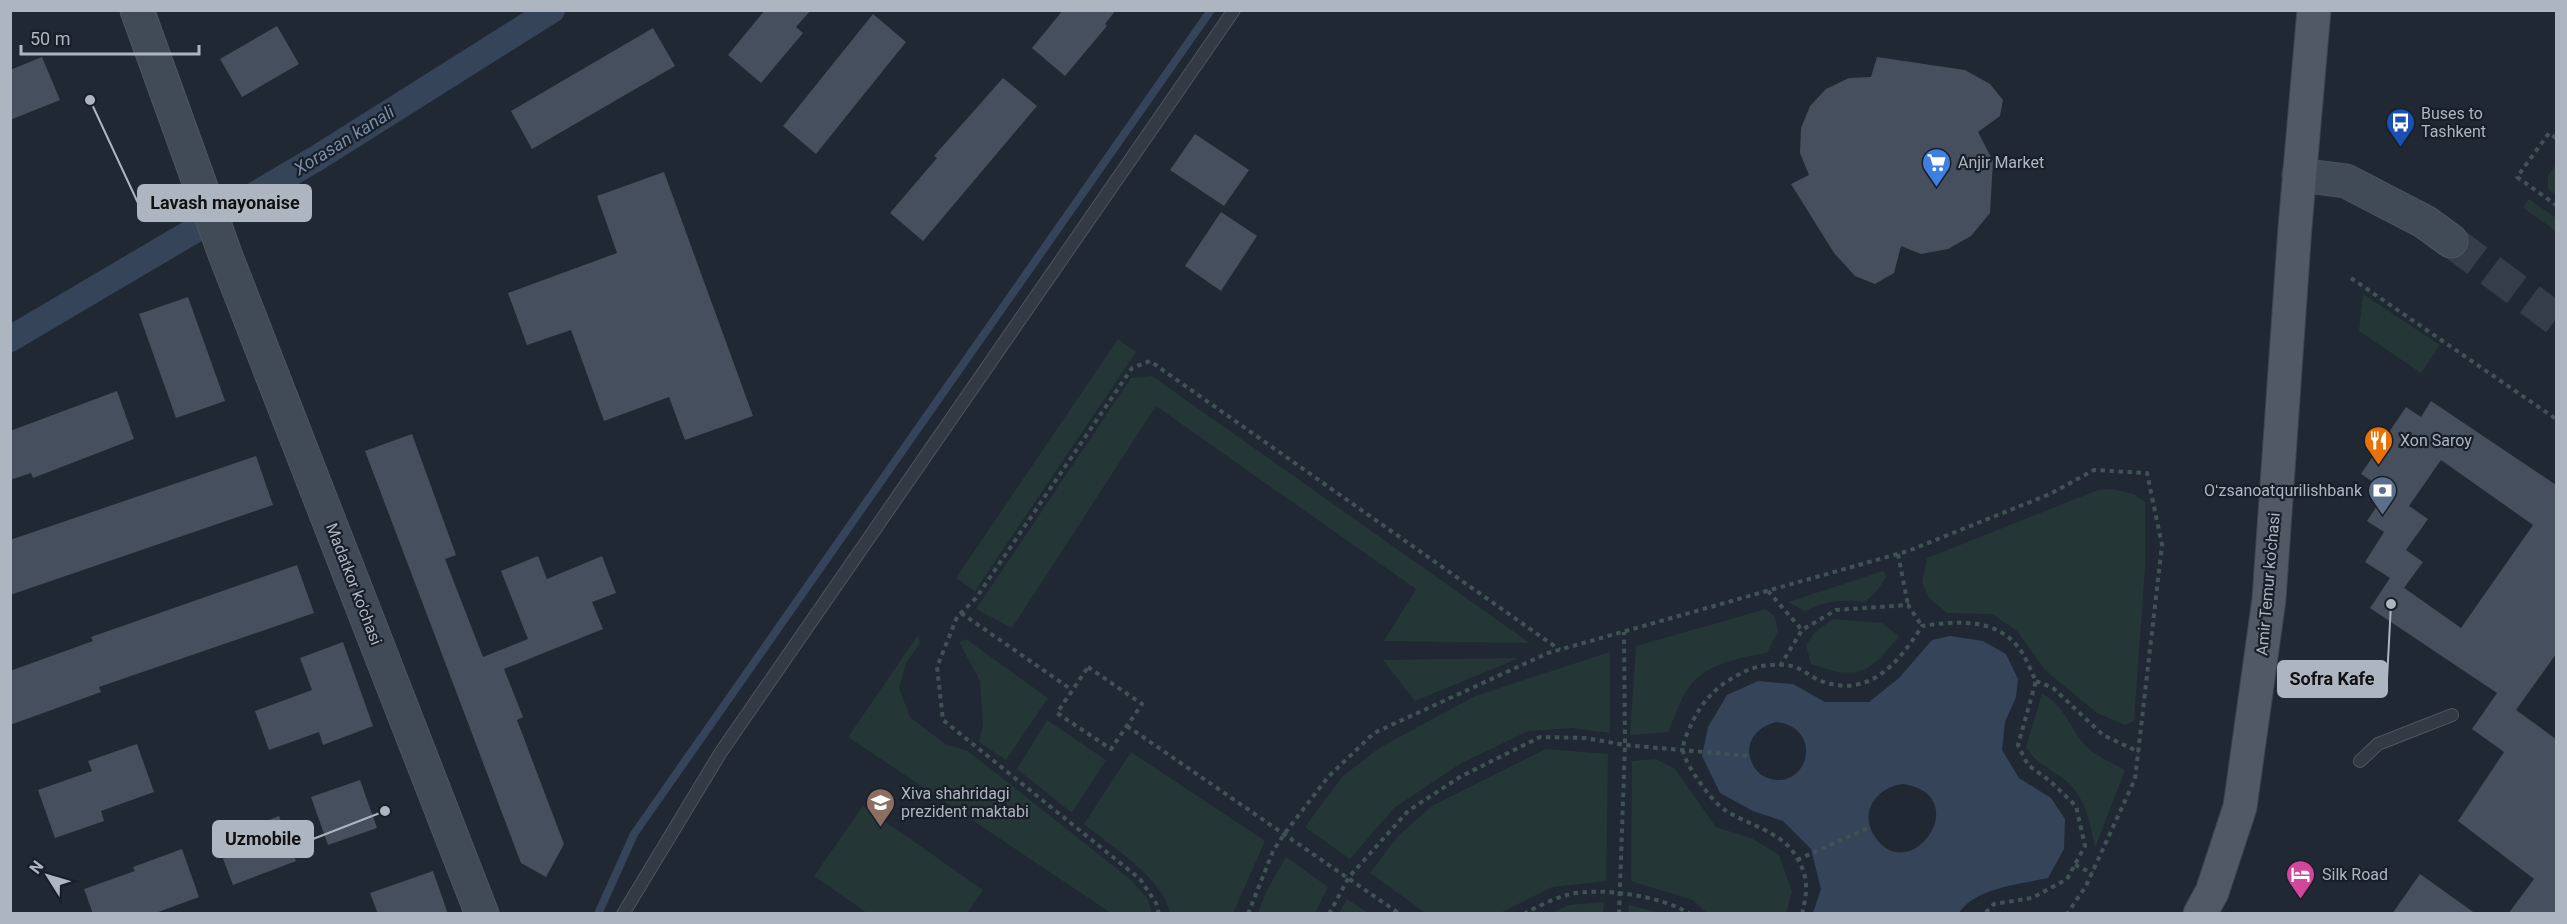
<svg xmlns="http://www.w3.org/2000/svg" width="2567" height="924" font-family="Roboto,sans-serif">
	<style>
		.green { fill: #253636 }
		.water { fill: #354459; fill-rule: evenodd }
		.lines { fill: none; stroke-linecap: round; stroke-linejoin: round }
		.stream { stroke: #354459; stroke-width: 8 }
		.canal { stroke: #354459; stroke-width: 26 }
		.building { fill: #464f5d; fill-rule: evenodd }
		.secondary-tunnel { stroke: #353d48; stroke-width: 33; stroke-dasharray: 33 16; stroke-linecap: butt }
		.lane-casing { stroke: #4e555f; stroke-width: 14 }
		.secondary-casing { stroke: #4e555f; stroke-width: 35 }
		.primary-casing { stroke: #3d434d; stroke-width: 35 }
		.path { stroke: #415254; stroke-width: 4; stroke-dasharray: 4.5 4.5; stroke-linecap: butt }
		.lane { stroke: #333a44; stroke-width: 12 }
		.secondary { stroke: #414a57; stroke-width: 33 }
		.primary { stroke: #515964; stroke-width: 33 }
		.labels { text-anchor: middle; dominant-baseline: central; stroke-width: 4.5; stroke-linejoin: round; paint-order: stroke }
		.poi-label { font-size: 16px; fill: #adb5c1; stroke: #191f28; text-anchor: start }
		.street-label { font-size: 16px; fill: #adb5c1; stroke: #191f28 }
		.water-label { font-size: 18px; font-style: italic; fill: #778da8; stroke: #191f28 }
		.leader { fill: none; stroke: #adb5c1; stroke-width: 2 }
		.callout-dot { fill: #adb5c1; stroke: #191f28; stroke-width: 2 }
		.callout { fill: #adb5c1; stroke: #adb5c1; stroke-width: 2 }
		.callout-label { font-size: 18px; text-anchor: middle; font-weight: bold; fill: #111 }
	</style>
	<rect width="100%" height="100%" fill="#202833"/>
	<path class="green" d="M2556,164V195L2548,189V176Z
		M2529,199L2556,218V231L2523,208Z
		M2363,294L2440,345L2421,373L2359,331Z
		M1118,339L1136,352L975,591L956,578Z
		M1152,376L1530,643L1384,641L1416,589L1156,406L1012,628L976,609L1131,378Z
		M2113,489L2134,494L2145,502V568L2134,721L2125,725L2097,713L2045,670L2017,631L1992,614L1947,613L1929,598L1922,582L1927,558L2098,490Z
		M1883,571L1886,577L1878,590L1865,602C1843,599 1825,601 1805,611L1788,602Z
		M1766,609L1775,617L1778,631L1767,653C1743,657 1716,662 1697,678C1683,690 1676,715 1668,732L1630,735L1636,646Z
		M1833,619L1882,623L1899,636C1869,674 1858,681 1811,664L1806,645L1815,632Z
		M918,635L920,643L906,663L899,688L910,717L945,744L968,751L1130,879L1147,898L1152,913H1111L848,737Z
		M966,639L1048,698L1006,760L979,742L983,725L980,681L959,642Z
		M1610,652V733L1573,728L1528,731L1460,764L1394,808L1350,859L1305,827L1342,777L1379,748L1475,696Z
		M1519,658L1415,701L1383,660Z
		M2042,694C2066,705 2070,731 2088,748C2098,757 2113,763 2125,770L2095,848C2090,821 2085,794 2061,777C2045,766 2037,764 2026,747Z
		M1047,720L1106,760L1072,813L1017,769Z
		M1546,749L1608,754L1606,881L1552,887L1500,913L1427,914L1370,873L1397,837L1432,806Z
		M1131,752L1265,841L1233,913H1170C1165,880 1110,845 1084,824Z
		M1656,759L1675,769L1716,827L1753,839L1779,855L1792,892L1786,913H1707L1693,900L1631,881L1632,761Z
		M863,806L983,890L967,913H867L814,876Z
		M1286,857L1328,887L1315,913H1258L1267,890Z
		M1347,899L1368,913H1339Z
		M1604,902L1603,913H1552L1569,905Z
		M1629,905L1661,913H1628Z"/>
	<path class="water" d="M1950,636L1983,641L2006,654L2018,679L2016,697L2005,722L2002,750L2019,778L2051,798L2065,819L2064,849L2048,878C2021,884 1975,888 1959,913H1813L1821,889L1811,849L1783,821L1753,811L1720,793L1702,756L1708,727L1727,695L1758,681L1793,684L1825,702H1869L1899,678L1932,640ZM1776,722C1826,728 1807,792 1768,778C1761,776 1755,770 1752,763C1743,743 1757,727 1776,722ZM1903,784C1976,795 1911,889 1875,837C1858,812 1877,787 1903,784Z"/>
	<g class="lines">
		<path class="stream" d="M598,914L634,834L1211,10"/>
		<path class="canal" d="M10,339L317,158L552,10"/>
	</g>
	<path class="building" d="M765,10H811L796,27L803,33L761,83L728,55Z
		M1063,10H1116L1105,24L1107,26L1065,76L1032,48Z
		M873,14L906,42L816,154L783,126Z
		M277,26L299,64L242,97L220,59Z
		M653,28L675,66L532,149L511,111Z
		M42,57L60,100L10,120V70Z
		M1877,57L1965,70L1990,84L2003,100L2000,116L1978,132L1993,161L1990,213L1971,236L1948,249L1921,254L1901,246L1894,273L1875,284L1855,276L1834,253L1791,184L1809,175L1800,153L1801,128L1810,106L1826,89L1849,78L1871,77Z
		M1003,78L1037,106L923,241L890,213L937,158L934,156Z
		M1195,134L1249,170L1224,206L1170,170Z
		M664,172L753,416L685,440L669,397L604,421L571,330L527,345L508,293L617,253L597,196Z
		M1221,212L1257,236L1221,291L1185,266Z
		M188,297L225,401L176,418L139,314Z
		M117,391L134,439L33,478L31,473L10,480V431Z
		M2431,401L2556,485V654L2516,710L2556,739V914H2508L2534,879L2458,821L2504,752L2472,729L2497,693L2370,608L2390,578L2365,562L2384,532L2367,521L2387,491L2361,474L2406,407L2421,417ZM2441,460L2533,525L2461,628L2400,585L2404,588L2423,562L2406,550L2428,519L2409,506Z
		M412,434L456,555L445,559L483,657L528,639L501,571L538,556L547,579L602,556L616,593L592,602L603,629L504,669L523,717L517,720L564,844L546,877L521,863L365,451Z
		M256,456L273,505L10,595V540Z
		M297,565L314,613L99,687L101,692L10,725V671L93,641L91,637Z
		M343,642L373,726L323,745L319,732L269,750L255,711L312,690L300,658Z
		M137,744L154,792L101,811L104,821L55,838L38,790L92,771L88,761Z
		M360,780L377,828L328,845L311,797Z
		M279,816L296,861L233,885L216,840Z
		M182,849L199,897L153,914H93L84,889L135,871L133,867Z
		M433,871L448,914H378L370,893Z
		M2420,874L2476,914H2392Z"/>
	<g class="lines">
		<path class="secondary-tunnel" d="M2451,241L2556,319"/>
		<defs>
			<path id="lane" d="M2360,761L2378,744L2452,715
				M623,914L721,752L1234,10"/>
			<path id="secondary" d="M137,10L225,254L482,914
				M2299,175L2346,181L2425,222L2451,241"/>
			<path id="primary" d="M2200,914L2212,892L2240,807L2269,599L2295,227L2314,10"/>
		</defs>
		<use href="#lane" class="lane-casing"/>
		<use href="#secondary" class="secondary-casing"/>
		<use href="#primary" class="primary-casing"/>
		<path class="path" d="M2556,138L2549,133L2517,177L2556,205
			M2351,278L2556,419
			M1898,554L1908,605
			M1768,591L1802,630
			M961,613L1072,690
			M1780,666L1802,630L1836,610L1908,605L1922,626
			M1088,667L1142,704L1111,749L1057,713Z
			M2036,681L2053,688L2103,735L2139,752
			M1127,726L1400,914
			M1797,860L1870,827
			M2075,865L2092,873
			M1159,914L1156,903L1140,879L943,720L937,667L957,617L976,598L1132,368L1150,361L1560,650
			M1248,914L1273,851L1285,833L1328,777L1374,733L1548,653L1908,551L2050,494L2094,470L2147,473L2162,545L2135,779L2086,886L2067,914
			M1329,914L1349,877L1408,811L1460,777L1540,737L1585,738L1625,745L1749,756
			M1524,914C1537,907 1552,899 1567,895C1598,886 1663,896 1690,914
			M1619,914L1625,745L1624,632
			M1802,914C1808,889 1809,876 1794,853C1779,831 1746,824 1725,810C1712,802 1686,766 1683,751C1682,744 1688,731 1691,725C1703,698 1721,682 1748,670C1759,665 1786,662 1797,668C1805,671 1813,678 1821,681C1870,699 1899,662 1922,626C1955,621 1996,618 2018,647C2026,656 2030,670 2036,681L2018,745L2028,765L2050,781L2076,806L2085,846L2067,879L2032,898L1994,904L1984,914"/>
		<use href="#lane" class="lane"/>
		<use href="#secondary" class="secondary"/>
		<use href="#primary" class="primary"/>
	</g>
	<defs>
		<symbol id="bus-pin" viewBox="-11 -11 22 30"><path d="M0 17L-7.5 6A9.5 9.5 0 1 1 7.5 6Z" fill="#1a4fb4" stroke="#191f28"/><path d="M-5-6H5V4H4V6H2V4H-2V6H-4V4H-5ZM-3.5-4V0h7V-4ZM-3.5 1.2v1.5H-2V1.2ZM2 1.2v1.5H3.5V1.2Z" fill="#fff"/></symbol>
		<symbol id="supermarket-pin" viewBox="-11 -11 22 30"><path d="M0 17L-7.5 6A9.5 9.5 0 1 1 7.5 6Z" fill="#3f7fe0" stroke="#191f28"/><path d="M-6-5.5h2.5l.6 2H6L4.5 2H-2.5L-4.4-4H-6ZM-1.5 3.2a1.3 1.3 0 1 0 .1 0ZM3 3.2a1.3 1.3 0 1 0 .1 0Z" fill="#fff"/></symbol>
		<symbol id="restaurant-pin" viewBox="-11 -11 22 30"><path d="M0 17L-7.5 6A9.5 9.5 0 1 1 7.5 6Z" fill="#e8710a" stroke="#191f28"/><path d="M-5-6h1v4h1v-4h1v4h1v-4h1v5L-1.5 .5V6h-2V.5L-5-1ZM5-6V6H3V1.5H1.5Q1.5-4 5-6Z" fill="#fff"/></symbol>
		<symbol id="bank-pin" viewBox="-11 -11 22 30"><path d="M0 17L-7.5 6A9.5 9.5 0 1 1 7.5 6Z" fill="#5c6f8a" stroke="#191f28"/><path d="M-6-4H6V4H-6ZM0-2.3a2.3 2.3 0 1 0 0 4.6a2.3 2.3 0 1 0 0-4.6Z" fill="#fff"/></symbol>
		<symbol id="school-pin" viewBox="-11 -11 22 30"><path d="M0 17L-7.5 6A9.5 9.5 0 1 1 7.5 6Z" fill="#8d6e63" stroke="#191f28"/><path d="M0-5L7-2L0 1L-7-2ZM-4 1L0 2.5L4 1V4Q0 6-4 4Z" fill="#fff"/></symbol>
		<symbol id="hotel-pin" viewBox="-11 -11 22 30"><path d="M0 17L-7.5 6A9.5 9.5 0 1 1 7.5 6Z" fill="#d1479c" stroke="#191f28"/><path d="M-6-4.5h1.5V1H6V5H4.5V3h-9V5H-6ZM-4 0a1.8 1.8 0 1 1 3.6 0ZM.5 0V-2.5h3Q6-2.5 6 0Z" fill="#fff"/></symbol>
	</defs>
	<g fill-rule="evenodd">
		<use href="#bus-pin" x="2384" y="106" width="33" height="45"/>
		<use href="#supermarket-pin" x="1920" y="146" width="33" height="45"/>
		<use href="#restaurant-pin" x="2362" y="424" width="33" height="45"/>
		<use href="#bank-pin" x="2366" y="474" width="33" height="45"/>
		<use href="#school-pin" x="864" y="786" width="33" height="45"/>
		<use href="#hotel-pin" x="2284" y="858" width="33" height="45"/>
	</g>
	<g class="labels">
		<g class="poi-label">
			<text x="2421" y="113">Buses to<tspan x="2421" dy="18">Tashkent</tspan></text>
			<text x="1958" y="162">Anjir Market</text>
			<text x="2400" y="440">Xon Saroy</text>
			<text x="2362" y="490" text-anchor="end">Oʻzsanoatqurilishbank</text>
			<text x="901" y="793">Xiva shahridagi<tspan x="901" dy="18">prezident maktabi</tspan></text>
			<text x="2322" y="874">Silk Road</text>
		</g>
		<g class="street-label">
			<text transform="translate(354 584) rotate(69)">Madatkor ko'chasi</text>
			<text transform="translate(2268 584) rotate(-85)">Amir Temur ko'chasi</text>
		</g>
		<g class="water-label">
			<text transform="translate(344 140) rotate(-32)">Xorasan kanali</text>
		</g>
	</g>
	<path class="leader" d="M90 100L138 203M2391 604L2387 679M385 811L313 839"/>
	<g class="callout-dot">
		<circle cx="90" cy="100" r="6"/>
		<circle cx="2391" cy="604" r="6"/>
		<circle cx="385" cy="811" r="6"/>
	</g>
	<g class="callout">
		<rect x="138" y="185" width="173" height="36" rx="6"/>
		<rect x="2278" y="661" width="109" height="36" rx="6"/>
		<rect x="213" y="821" width="100" height="36" rx="6"/>
	</g>
	<g class="callout-label">
		<text x="225" y="209">Lavash mayonaise</text>
		<text x="2332" y="685">Sofra Kafe</text>
		<text x="263" y="845">Uzmobile</text>
	</g>
	<rect width="2567" height="924" fill="none" stroke="#adb5c1" stroke-width="24"/>
	<g transform="translate(48 876) rotate(307)" stroke="#191f28" stroke-width="4.5" paint-order="stroke">
	<path d="M0-4.5L10 22L0 15L-10 22Z" fill="#adb5c1"/>
	<text y="-9" font-size="16" font-weight="bold" text-anchor="middle" fill="#adb5c1">N</text>
	</g>
	<path d="M21 45v9h178v-9" fill="none" stroke="#adb5c1" stroke-width="3"/>
	<text x="30" y="45" font-size="18" fill="#adb5c1" stroke="#191f28" stroke-width="4.5" paint-order="stroke">50 m</text>
</svg>
